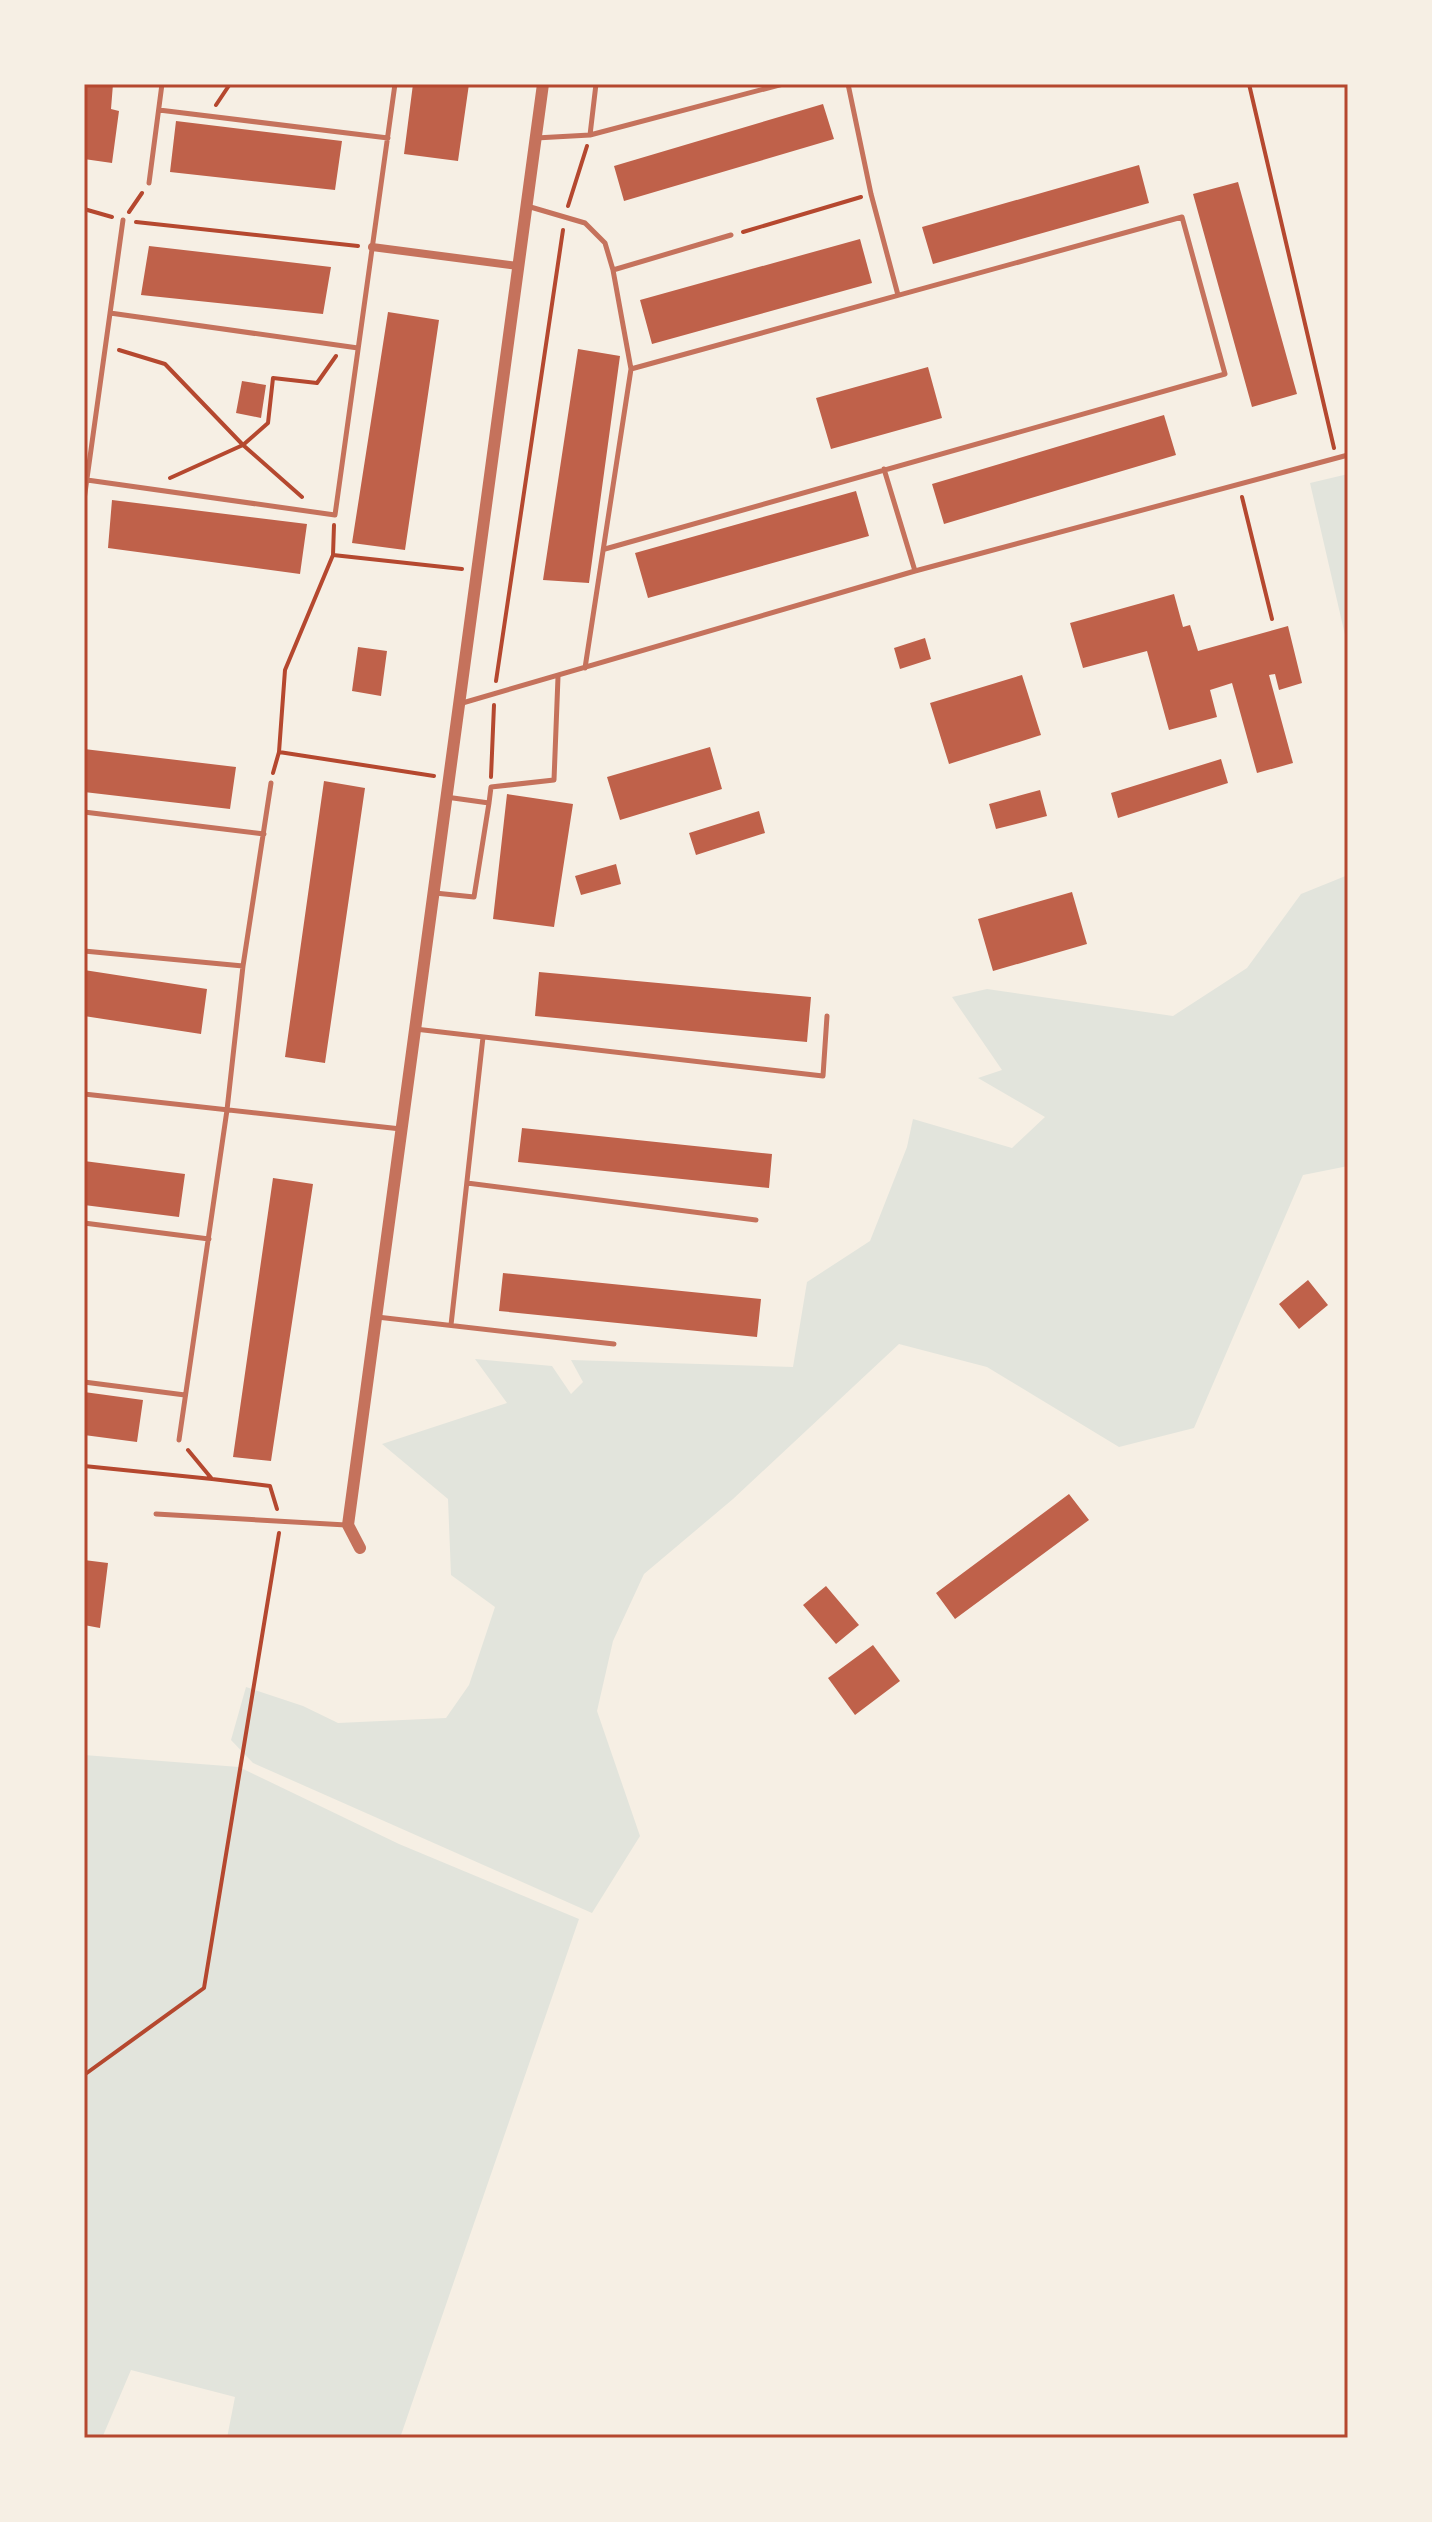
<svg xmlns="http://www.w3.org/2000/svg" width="1432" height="2522" font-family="Roboto,sans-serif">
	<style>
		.green { fill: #e2e4dc }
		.building { fill: #bf614a }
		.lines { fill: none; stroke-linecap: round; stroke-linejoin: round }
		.path { stroke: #b5482f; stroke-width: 4 }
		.service { stroke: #c5725c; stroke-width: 5 }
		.minor { stroke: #c5725c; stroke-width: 8 }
		.tertiary { stroke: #c5725c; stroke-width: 12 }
		.neatline { fill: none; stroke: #b5482f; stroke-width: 3 }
	</style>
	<rect width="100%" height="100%" fill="#f6efe4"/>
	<path class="green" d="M1348,474V648L1310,483Z
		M1348,875V1166L1303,1175L1194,1428L1119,1447L987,1367L899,1344L733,1499L644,1574L613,1641L597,1711L640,1836L592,1913L253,1763L231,1740L246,1687L303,1706L338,1723L446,1718L469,1685L495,1607L451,1575L448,1499L382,1444L507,1403L475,1359L552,1366L571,1394L583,1382L571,1360L793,1367L807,1282L870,1241L907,1147L913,1119L1012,1148L1045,1117L978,1078L1002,1070L952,997L987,989L1173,1016L1247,968L1301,894Z
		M84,1755L239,1767L399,1844L579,1919L400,2438H227L235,2397L131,2370L102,2438H84Z"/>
	<path class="building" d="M84,84H113L111,109L119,111L112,163L84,159Z
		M413,84H469L458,161L404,154Z
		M823,104L834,139L624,201L614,166Z
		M176,121L342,141L335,190L170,172Z
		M1139,165L1149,203L933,264L922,227Z
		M1238,182L1297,394L1252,407L1193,194Z
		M860,239L872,283L652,344L640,300Z
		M149,246L331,267L323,314L141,295Z
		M388,312L439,320L405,550L352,543Z
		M578,349L620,356L589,583L543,580Z
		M928,367L942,418L831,449L816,398Z
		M242,381L266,385L261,418L236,413Z
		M1164,415L1176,455L944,524L932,484Z
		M856,491L869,536L648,598L635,553Z
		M112,500L307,524L300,574L108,548Z
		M1174,594L1183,627L1190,625L1198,651L1288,626L1302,683L1279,690L1275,674L1269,675L1293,763L1257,773L1232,683L1210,690L1217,717L1169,730L1147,651L1083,668L1070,623Z
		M925,638L931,659L900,669L894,648Z
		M358,647L387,651L381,696L352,691Z
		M1022,675L1041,735L949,764L930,703Z
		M710,747L722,789L620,820L607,777Z
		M84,749L236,767L230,809L84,792Z
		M1221,759L1228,783L1118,818L1111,793Z
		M324,781L365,788L325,1063L285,1057Z
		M1040,790L1047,816L996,829L989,804Z
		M507,794L573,804L554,927L493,919Z
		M759,811L765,833L696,855L689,833Z
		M616,864L621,884L581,895L575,876Z
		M1072,892L1087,944L993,971L978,919Z
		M84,970L207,989L201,1034L84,1016Z
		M539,972L811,997L807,1042L535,1016Z
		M522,1128L772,1154L769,1188L518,1162Z
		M84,1161L185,1174L179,1217L84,1205Z
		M273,1178L313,1184L271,1461L233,1457Z
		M503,1273L761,1299L757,1337L499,1311Z
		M1308,1280L1328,1305L1299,1329L1279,1304Z
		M84,1392L143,1400L137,1442L84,1435Z
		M1069,1494L1089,1520L955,1619L936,1593Z
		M84,1560L108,1563L100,1628L84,1625Z
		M826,1586L859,1625L836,1644L803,1605Z
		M873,1645L900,1681L855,1715L828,1678Z"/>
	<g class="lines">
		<path class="path" d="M1249,84L1334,448
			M216,105L230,84
			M568,206L587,146
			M84,209L112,217
			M129,212L142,193
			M136,222L358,246
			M743,232L861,197
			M119,350L165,364L243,445L302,497
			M170,478L243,445L268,423L273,378L317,383L336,356
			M1242,497L1272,619
			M333,555L462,569
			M496,681L563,230
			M279,752L434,776
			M273,773L279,752L285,670L333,555L334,525
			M491,777L494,705
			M188,1450L212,1479L270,1486L277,1509
			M84,1466L212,1479
			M84,2075L204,1988L279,1533"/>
		<path class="service" d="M848,84L871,194L898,295
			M159,110L388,138
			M590,135L596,84
			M536,138L590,135L783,84
			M149,183L162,84
			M527,206L585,223L605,243L613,270L631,369L1182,217L1225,374L605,549
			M613,270L731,235
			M110,313L358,348
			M884,469L915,571
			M87,480L335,515L395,84
			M84,500L123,220
			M585,668L631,369
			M459,704L915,571L1348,455
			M489,803L491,787L554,780L558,677
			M84,812L264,834
			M435,893L474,897L489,803L446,797
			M84,951L243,966
			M415,1029L823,1076L827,1016
			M84,1094L401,1129
			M467,1183L756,1220
			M84,1223L209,1239
			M377,1317L614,1344
			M451,1325L483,1037
			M84,1382L185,1395
			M179,1440L227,1110L243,966L271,783
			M156,1514L346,1525"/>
		<path class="minor" d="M372,247L518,266"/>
		<path class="tertiary" d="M360,1548L348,1525L543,84"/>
	</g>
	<rect width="1432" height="2522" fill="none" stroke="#f6efe4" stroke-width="172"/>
	<rect x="86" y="86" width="1260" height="2350" class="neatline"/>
</svg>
